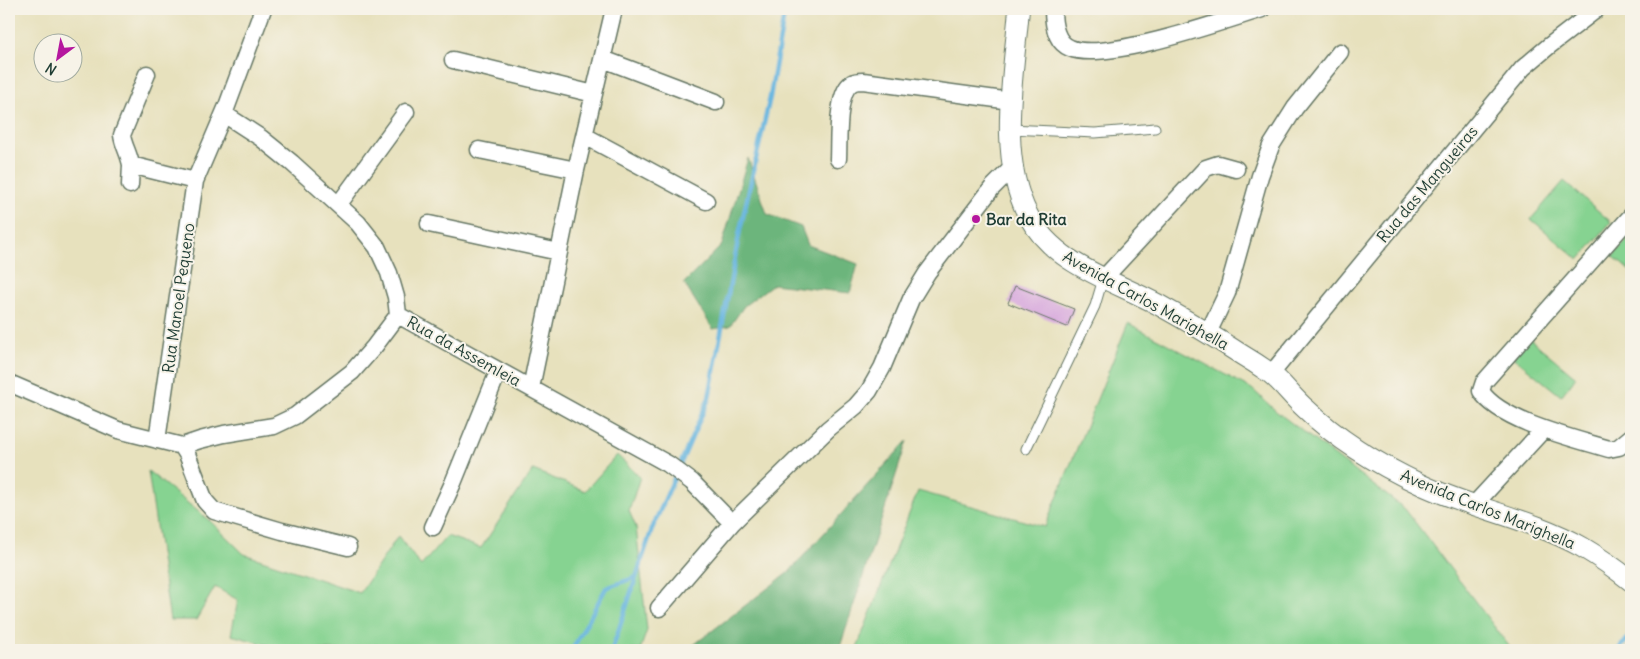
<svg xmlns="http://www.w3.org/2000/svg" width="1640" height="659" font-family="Delius,sans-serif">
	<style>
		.green { fill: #86d391; stroke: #528862 }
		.forest { fill: #6cb57b; stroke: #467958 }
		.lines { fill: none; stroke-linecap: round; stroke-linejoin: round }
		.stream { stroke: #64b4df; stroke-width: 4.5 }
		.building { fill: #d4a1dc }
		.service-casing { stroke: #657664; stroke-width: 11 }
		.minor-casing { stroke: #657664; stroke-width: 19 }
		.tertiary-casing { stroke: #657664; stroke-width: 22 }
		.service { stroke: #fff; stroke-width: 9 }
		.minor { stroke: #fff; stroke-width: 16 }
		.tertiary { stroke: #fff; stroke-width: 20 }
		.poi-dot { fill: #b5179e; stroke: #f7f3e8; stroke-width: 2 }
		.labels { text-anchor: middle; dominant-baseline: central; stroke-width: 4; stroke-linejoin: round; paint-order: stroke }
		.street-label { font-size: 16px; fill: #1f3d34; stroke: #f7f3e8 }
		.poi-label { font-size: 16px; font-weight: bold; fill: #1f3d34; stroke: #f7f3e8; text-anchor: start }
	</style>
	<rect width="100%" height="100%" fill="#f7f3e8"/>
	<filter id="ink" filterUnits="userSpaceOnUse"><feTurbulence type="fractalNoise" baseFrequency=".02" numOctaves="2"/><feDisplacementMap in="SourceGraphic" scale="10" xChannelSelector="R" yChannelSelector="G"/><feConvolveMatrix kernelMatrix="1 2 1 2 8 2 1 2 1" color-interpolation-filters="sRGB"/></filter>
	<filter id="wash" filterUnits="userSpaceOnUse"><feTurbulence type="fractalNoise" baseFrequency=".0096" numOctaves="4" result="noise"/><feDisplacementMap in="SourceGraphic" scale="20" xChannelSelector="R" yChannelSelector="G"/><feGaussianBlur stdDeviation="1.12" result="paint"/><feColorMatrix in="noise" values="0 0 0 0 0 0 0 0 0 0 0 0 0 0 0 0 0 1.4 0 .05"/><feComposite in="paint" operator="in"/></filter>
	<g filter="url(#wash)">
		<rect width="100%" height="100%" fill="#e7e1bd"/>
		<path class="green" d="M1564,181L1611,222L1579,260L1531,219Z
			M1631,235V272L1613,256Z
			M1128,323L1252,389L1277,412L1405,509L1512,650H856L918,491L1045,527Z
			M1529,338L1576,377L1561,396L1513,357Z
			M617,455L640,477L629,511L636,527L647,630L640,650H286L231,635L238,600L215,587L196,620H170L148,471L210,521L244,554L360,593L398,536L421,566L447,536L481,548L533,470L585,491Z"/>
		<path class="forest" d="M748,158L767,214L801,227L808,245L858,264L850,293L773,284L744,306L730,326L713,329L684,283L722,245Z
			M907,441L839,650H687L789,572Z"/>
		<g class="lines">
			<path class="stream" d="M572,650L606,588L636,577
				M612,650L652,529L709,398L740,230L770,97L785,9
				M1618,650L1631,635"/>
		</g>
		<g id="blocks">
			<path class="building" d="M1015,286L1074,309L1067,327L1008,303Z"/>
		</g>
	</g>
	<g filter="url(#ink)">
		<use href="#blocks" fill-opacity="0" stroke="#657664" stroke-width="1"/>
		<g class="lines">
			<defs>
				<path id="service" d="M1010,129L1095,133L1155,128
					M1026,449L1095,306L1103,279"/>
				<path id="minor" d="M1053,9C1053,23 1055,42 1070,48C1104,63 1223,21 1262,9
					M603,59L716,102
					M453,60L594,94
					M224,114L261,138L292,163L358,223L377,247L389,273L396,297L398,315
					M585,136L706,201
					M479,150L576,170
					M838,159C839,142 836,92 852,83C855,81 860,81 863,81L1011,101
					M131,165C129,153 123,145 122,135L147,74
					M130,185L131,165L195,181
					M339,204L406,112
					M1631,216L1484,382L1481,391C1499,421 1576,439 1609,449L1619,447L1631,437
					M429,224L559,252
					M1103,279L1206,168L1218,164L1236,169
					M398,315L668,464L692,482L732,523
					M1208,333L1227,293L1260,176L1271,146L1295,108L1340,52
					M1271,374L1523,68L1549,46L1597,9
					M9,383L118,430L182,446L200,440L224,434L274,426L295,416L352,372L374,347L398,315
					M531,388L576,170L614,9
					M157,440L195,181L227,106L263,9
					M182,446L187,454L205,501L214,511L282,531L348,547
					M1473,506L1543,430
					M433,527L453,483L498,372
					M659,608L732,523L828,429L856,406L869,391L882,368L911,299L927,273L992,188L1013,167"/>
				<path id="tertiary" d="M1019,9C1014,73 997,155 1028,215C1054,265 1113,280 1159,305C1186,320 1213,336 1239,353C1249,359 1260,366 1270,373C1283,383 1293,398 1306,409C1340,442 1379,465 1422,485C1474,509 1532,519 1582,547C1599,557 1616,569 1631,581"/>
			</defs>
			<use href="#service" class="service-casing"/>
			<use href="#minor" class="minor-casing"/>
			<use href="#tertiary" class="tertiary-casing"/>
			<use href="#service" class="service"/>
			<use href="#minor" class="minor"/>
			<use href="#tertiary" class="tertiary"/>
		</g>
	</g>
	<circle class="poi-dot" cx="976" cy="219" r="5"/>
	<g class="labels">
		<g class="street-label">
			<text transform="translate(1427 184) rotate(-50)">Rua das Mangueiras</text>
			<text transform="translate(178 298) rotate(-82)">Rua Manoel Pequeno</text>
			<text transform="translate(1146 300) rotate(29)">Avenida Carlos Marighella</text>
			<text transform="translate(464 351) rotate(29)">Rua da Assemleia</text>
			<text transform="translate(1488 509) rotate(22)">Avenida Carlos Marighella</text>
		</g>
		<g class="poi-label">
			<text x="986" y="219">Bar da Rita</text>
		</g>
	</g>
	<rect width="1640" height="659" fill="none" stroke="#f7f3e8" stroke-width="30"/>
	<g transform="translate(58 58) rotate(212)"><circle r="24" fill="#f7f3e8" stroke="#a1aaa0"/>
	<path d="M0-4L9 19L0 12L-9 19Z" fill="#b5179e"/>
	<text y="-8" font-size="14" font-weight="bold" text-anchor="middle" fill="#1f3d34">N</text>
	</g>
</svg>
